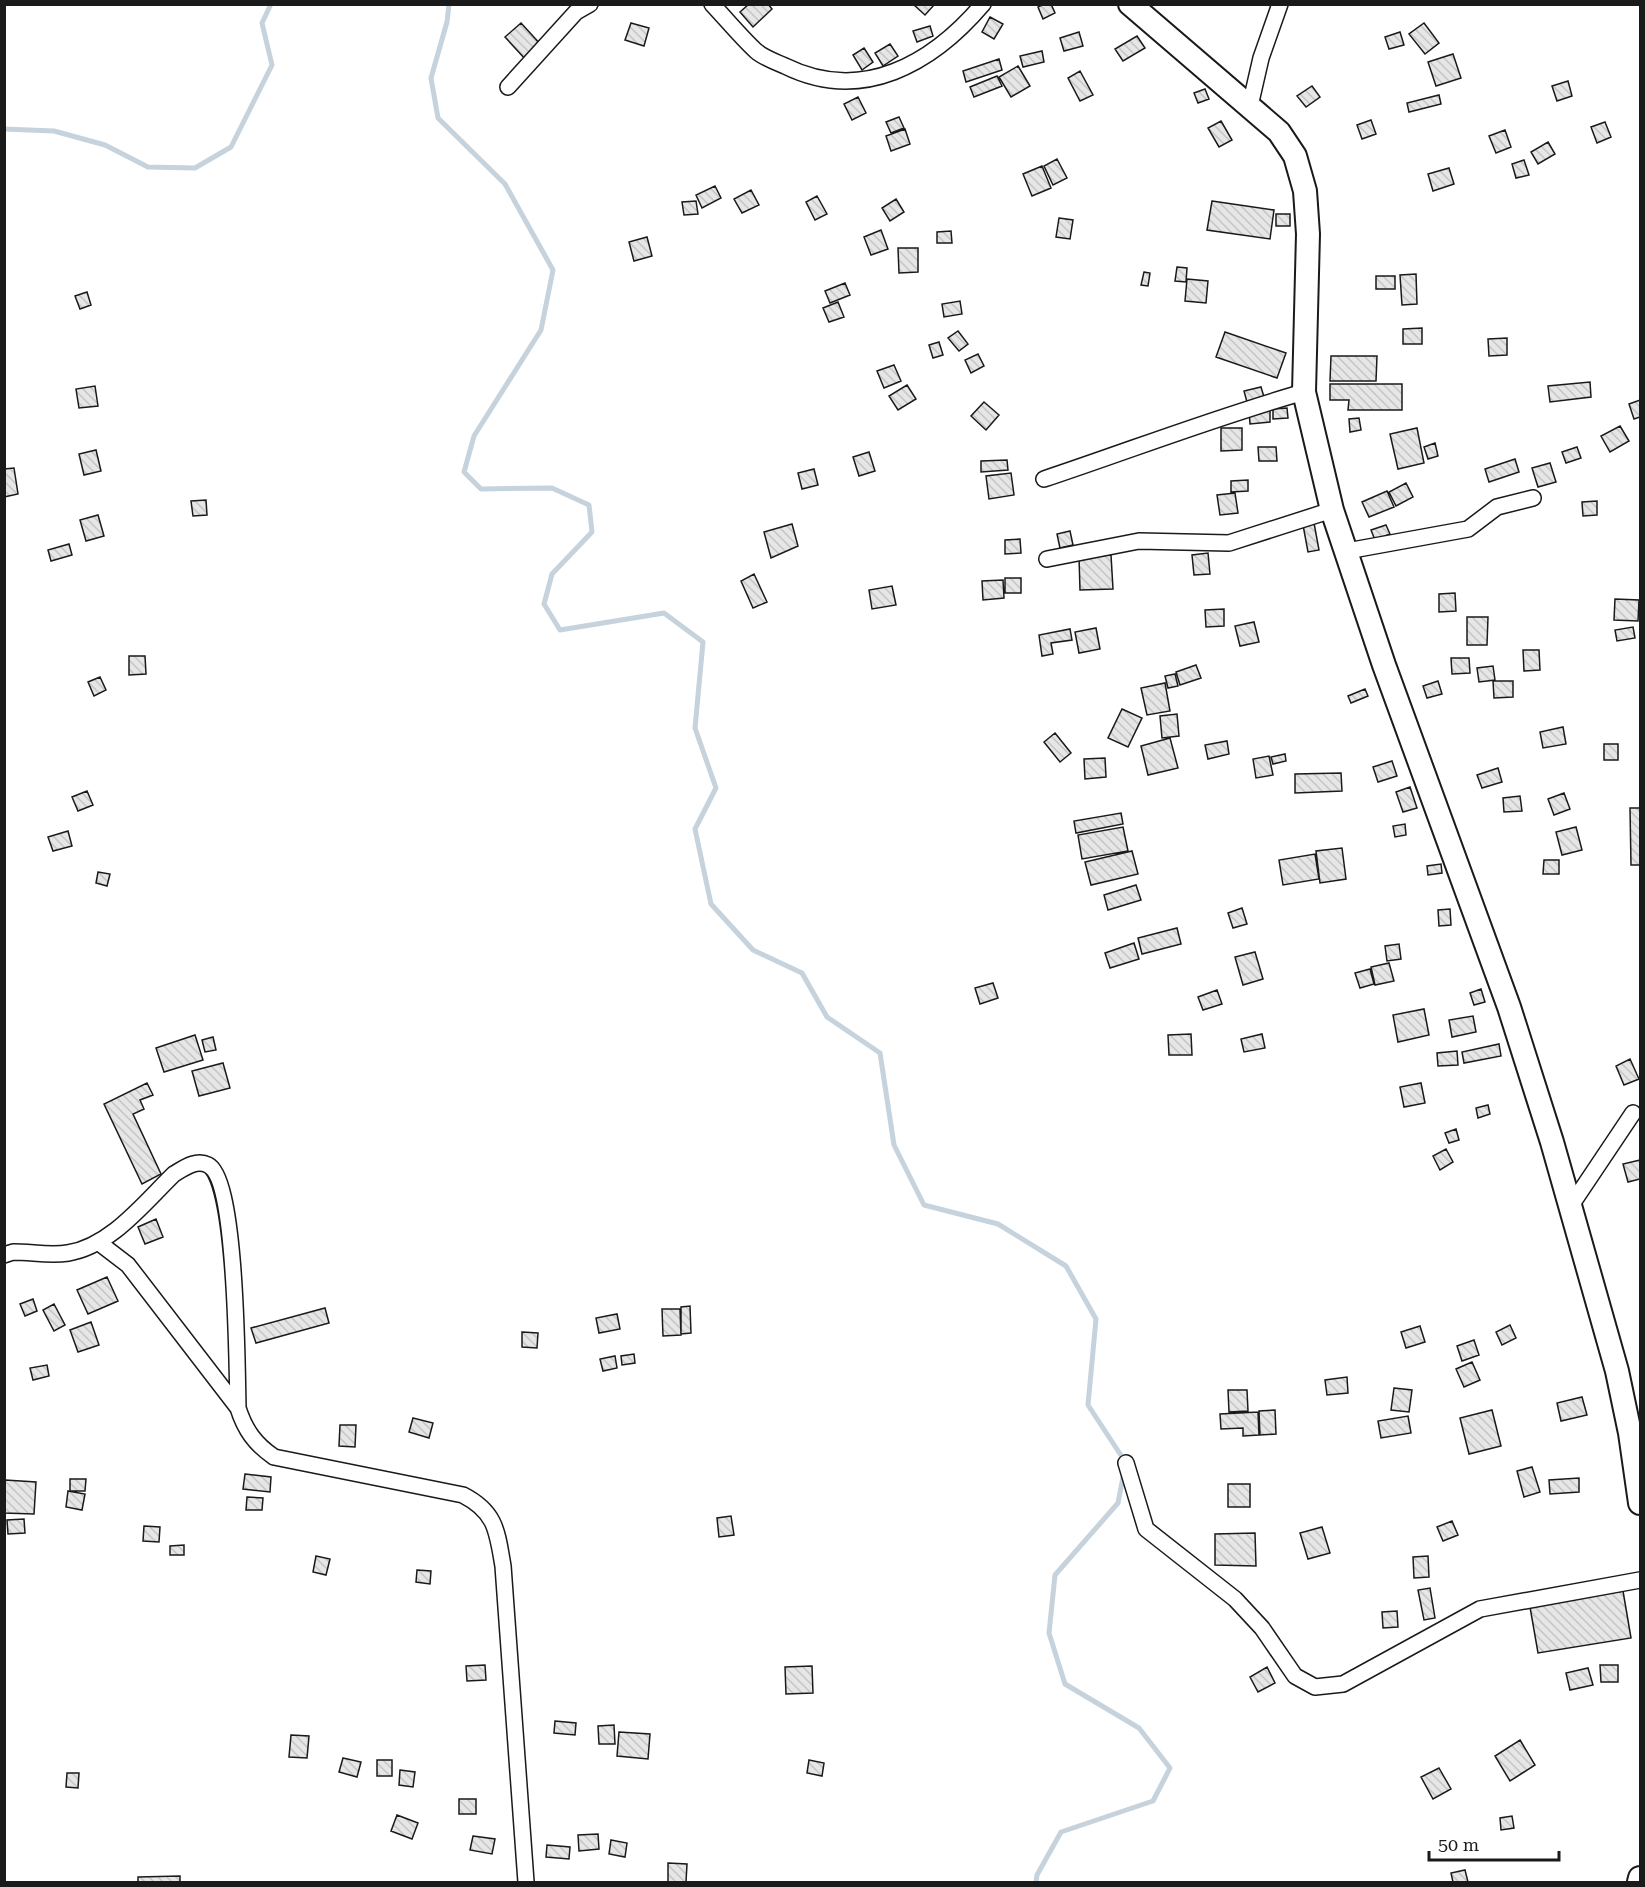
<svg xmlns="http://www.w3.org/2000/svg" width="1645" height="1887" font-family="'Roboto Serif',serif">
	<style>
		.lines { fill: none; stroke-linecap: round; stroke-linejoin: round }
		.stream { stroke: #c6d2dc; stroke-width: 5 }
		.building { fill: url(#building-back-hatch); stroke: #1a1a1a; stroke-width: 1.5 }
		.street-casing { stroke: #1a1a1a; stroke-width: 18 }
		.secondary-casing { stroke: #1a1a1a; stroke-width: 26 }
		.street { stroke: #fff; stroke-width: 15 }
		.secondary { stroke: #fff; stroke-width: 22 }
	</style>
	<defs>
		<pattern id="building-back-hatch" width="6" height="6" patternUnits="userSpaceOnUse" patternTransform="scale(1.5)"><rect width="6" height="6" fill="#e6e6e6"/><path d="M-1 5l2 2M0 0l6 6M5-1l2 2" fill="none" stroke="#c5c5c5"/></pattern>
	</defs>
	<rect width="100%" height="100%" fill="#fff"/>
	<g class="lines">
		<path class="stream" d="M449,4L447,22L431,78L438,118L505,184L553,270L541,330L474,436L464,472L481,489L552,488L589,505L592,532L552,574L544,604L560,630L664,613L703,642L695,728L716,788L695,829L711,904L753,950L802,973L827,1017L880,1053L894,1145L924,1205L998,1224L1066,1266L1096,1319L1088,1405L1126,1463
			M4,129L54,131L105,145L148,167L195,168L231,147L272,65L262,23L271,4
			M1036,1882L1037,1875L1061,1832L1153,1801L1170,1768L1139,1728L1065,1684L1049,1633L1055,1575L1118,1503L1124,1472"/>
	</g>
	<path class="building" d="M749,4H768L772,9L753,27L740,12Z
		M913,4H934V5L925,15Z
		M1044,4H1051L1055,13L1043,19L1038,7Z
		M990,17L1003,24L994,39L982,32Z
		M521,23L542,46L526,60L505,37Z
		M631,23L649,28L644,46L625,40Z
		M1424,23L1439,43L1425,54L1409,34Z
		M930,26L933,36L917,42L913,31Z
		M1079,32L1083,46L1064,51L1060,38Z
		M1400,32L1404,45L1389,49L1385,37Z
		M1137,36L1145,48L1123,61L1115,49Z
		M890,44L898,56L883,66L875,53Z
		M864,48L873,62L862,70L853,55Z
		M1042,51L1044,62L1023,67L1020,56Z
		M1453,54L1461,78L1436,86L1428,62Z
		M999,59L1002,70L966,82L963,71Z
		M1018,66L1030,86L1011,97L999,77Z
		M1080,71L1093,95L1080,101L1068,78Z
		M997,76L1002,86L974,97L970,87Z
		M1568,81L1572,96L1557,101L1552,86Z
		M1312,86L1320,97L1306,107L1297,96Z
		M1205,89L1209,99L1198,103L1194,93Z
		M1439,95L1441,104L1409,112L1407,103Z
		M858,97L866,113L852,120L844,104Z
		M899,117L904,128L891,133L886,122Z
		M1371,120L1376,134L1362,139L1357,125Z
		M1221,121L1232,140L1219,147L1208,128Z
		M1605,122L1611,137L1597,143L1591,127Z
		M905,129L910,144L891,151L886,136Z
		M1505,130L1511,147L1496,153L1489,136Z
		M1548,142L1555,154L1538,164L1531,152Z
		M1057,159L1067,178L1053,185L1044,166Z
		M1524,160L1529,175L1516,178L1512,164Z
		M1042,166L1051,188L1032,196L1023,174Z
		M1449,168L1454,184L1433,191L1428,174Z
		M715,186L721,198L702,208L696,195Z
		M751,190L759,205L742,213L734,199Z
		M817,196L827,214L815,220L806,202Z
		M896,199L904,212L890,221L882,208Z
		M696,201L698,214L684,215L682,202Z
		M1212,201L1274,210L1270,239L1207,230Z
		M1276,214H1290V226H1276Z
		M1059,218L1073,220L1070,239L1056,237Z
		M881,230L888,249L871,255L864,237Z
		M951,231L952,243H937V232Z
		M647,237L652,256L634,261L629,242Z
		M898,248H918V272L899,273Z
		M1177,267L1187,268L1186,282L1175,281Z
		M1144,272L1150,273L1148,286L1141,285Z
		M1416,274L1417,304L1402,305L1400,275Z
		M1376,276H1395V289H1376Z
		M1187,279L1208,281L1206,303L1185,301Z
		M845,283L850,295L830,303L825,291Z
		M87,292L91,305L80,309L75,296Z
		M960,301L962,314L944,317L942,304Z
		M838,302L844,317L829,322L823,308Z
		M1422,328V344H1403V329Z
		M958,331L968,344L959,351L948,338Z
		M1225,332L1286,353L1277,378L1216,357Z
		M1507,338V355L1489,356L1488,339Z
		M939,342L943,355L933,358L929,345Z
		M978,354L984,366L971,373L965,360Z
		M1331,356H1377L1376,381H1330Z
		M894,365L901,381L884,388L877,371Z
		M1590,382L1591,397L1550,402L1548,386Z
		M1330,384H1402V410H1348L1349,400H1330Z
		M907,385L916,399L898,410L889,396Z
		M95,386L98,406L79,408L76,389Z
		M1261,387L1264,397L1247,402L1244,391Z
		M1640,400V417L1634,419L1629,404Z
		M984,402L999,415L986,430L971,416Z
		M1270,408V422L1250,424L1249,409Z
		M1287,408L1288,418L1273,419V409Z
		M1359,418L1361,430L1350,432L1349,419Z
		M1620,426L1629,441L1610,452L1601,436Z
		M1221,428H1242V450L1221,451Z
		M1417,428L1424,463L1398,469L1390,434Z
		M1435,443L1438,456L1428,459L1424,447Z
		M1258,447H1276L1277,461H1259Z
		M1577,447L1581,458L1566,463L1562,452Z
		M96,450L101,471L84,475L79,454Z
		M869,452L875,471L859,476L853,457Z
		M1515,459L1519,472L1489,482L1485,469Z
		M1007,460L1008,470L981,472V461Z
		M1550,463L1556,482L1538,487L1532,468Z
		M14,468L18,494L4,497V469Z
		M814,469L818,485L802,489L798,473Z
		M1011,473L1014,495L989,499L986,476Z
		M1248,480V491L1231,492V481Z
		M1406,483L1413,497L1396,506L1389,492Z
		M1387,491L1394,507L1369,517L1362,502Z
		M1235,493L1238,513L1220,515L1217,495Z
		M206,500L207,515L193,516L191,501Z
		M1597,501V515L1583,516L1582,502Z
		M98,515L104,536L86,541L80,520Z
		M1314,523L1319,550L1308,552L1303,525Z
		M792,524L798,546L771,558L764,532Z
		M1386,525L1390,534L1375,540L1371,530Z
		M1070,531L1073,545L1060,548L1057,534Z
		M1020,539L1021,553L1005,554V540Z
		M69,544L72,555L51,561L48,550Z
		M1208,553L1210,574L1194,575L1192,555Z
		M1111,555L1113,589L1080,590L1079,557Z
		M754,574L767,602L753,608L741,581Z
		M1005,578H1021V593H1005Z
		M1003,580L1004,598L983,600L982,581Z
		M892,586L896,605L872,609L869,590Z
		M1455,593L1456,611L1439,612V594Z
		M1615,599L1639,600L1638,621L1614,620Z
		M1224,609V626L1206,627L1205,610Z
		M1467,617H1488L1487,645H1467Z
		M1254,622L1259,642L1240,646L1235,626Z
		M1633,627L1635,638L1617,641L1615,630Z
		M1096,628L1100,649L1079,653L1075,632Z
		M1070,629L1072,640L1051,643L1053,654L1042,656L1039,635Z
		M1523,650H1539L1540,670L1524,671Z
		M129,656H145L146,674L129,675Z
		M1451,658H1469L1470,673L1452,674Z
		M1196,665L1201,678L1180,685L1176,672Z
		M1493,666L1495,680L1479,682L1477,668Z
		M1175,674L1178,686L1168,688L1165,676Z
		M100,677L106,690L94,696L88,682Z
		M1438,681L1442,694L1427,698L1423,686Z
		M1493,681H1513V697L1494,698Z
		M1165,683L1170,711L1147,715L1141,688Z
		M1365,689L1368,696L1351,703L1348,696Z
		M1122,709L1142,718L1128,747L1108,738Z
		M1177,714L1179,736L1162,738L1160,716Z
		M1563,727L1566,744L1543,748L1540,732Z
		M1055,733L1071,753L1060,762L1044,742Z
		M1170,738L1178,768L1148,775L1141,746Z
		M1227,741L1229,754L1208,759L1205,745Z
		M1604,744H1618V760H1604Z
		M1285,754L1286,761L1273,764L1271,757Z
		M1269,756L1273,775L1256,778L1253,759Z
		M1105,758L1106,777L1085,779L1084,759Z
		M1392,761L1397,776L1378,782L1373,767Z
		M1498,768L1502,782L1482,788L1477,775Z
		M1341,773L1342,791L1295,793V774Z
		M1410,787L1417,808L1403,812L1396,792Z
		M87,791L93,805L78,811L72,797Z
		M1564,793L1570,809L1554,815L1548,799Z
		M1520,796L1522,811L1504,812L1503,798Z
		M1630,808H1640V865H1631Z
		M1121,813L1123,824L1076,833L1074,821Z
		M1405,824L1406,835L1395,837L1393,826Z
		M1123,827L1128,851L1082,859L1078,835Z
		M1576,827L1582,850L1562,855L1556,832Z
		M68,831L72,846L53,851L48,837Z
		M1342,848L1346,879L1320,883L1316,851Z
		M1132,851L1138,874L1091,885L1085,862Z
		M1315,854L1319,879L1283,885L1279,860Z
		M1544,860H1559V874H1543Z
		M1441,864L1442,873L1428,875L1427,866Z
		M98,872L110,874L107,886L96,883Z
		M1136,885L1141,900L1108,910L1104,895Z
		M1242,908L1247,924L1233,928L1228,913Z
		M1450,909L1451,925L1439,926L1438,910Z
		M1177,928L1181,944L1142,954L1138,938Z
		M1134,943L1139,959L1110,968L1105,953Z
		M1399,944L1401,959L1387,961L1385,946Z
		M1255,952L1263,979L1243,985L1235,957Z
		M1389,963L1394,981L1375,985L1371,967Z
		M1370,969L1374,984L1360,988L1355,973Z
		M993,983L998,998L980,1004L975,988Z
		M1481,989L1485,1002L1474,1005L1470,993Z
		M1217,990L1222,1004L1203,1010L1198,997Z
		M1424,1009L1429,1035L1398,1042L1393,1015Z
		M1473,1016L1476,1032L1452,1037L1449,1020Z
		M1191,1034L1192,1055H1169L1168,1035Z
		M1262,1034L1265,1048L1244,1052L1241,1039Z
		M195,1035L203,1060L164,1072L156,1048Z
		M213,1037L216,1050L205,1052L202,1040Z
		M1499,1044L1501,1056L1464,1063L1462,1052Z
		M1457,1051L1458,1065L1438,1066L1437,1053Z
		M1630,1059L1639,1079L1624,1085L1616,1066Z
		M223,1063L230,1088L199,1096L192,1071Z
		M147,1083L153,1095L140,1100L144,1109L133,1114L161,1174L142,1184L104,1104Z
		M1421,1083L1425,1103L1404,1107L1400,1087Z
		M1488,1105L1490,1114L1478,1118L1476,1108Z
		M1456,1129L1459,1140L1449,1143L1445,1133Z
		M1446,1149L1453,1162L1440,1170L1433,1156Z
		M1640,1160V1179L1628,1182L1623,1164Z
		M156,1219L163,1237L145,1244L138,1227Z
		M107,1277L118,1301L88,1314L77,1290Z
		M33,1299L37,1311L25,1316L20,1304Z
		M54,1304L65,1325L54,1331L43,1310Z
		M690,1306L691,1333L681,1334V1307Z
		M325,1308L329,1323L256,1343L251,1328Z
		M662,1309H680L681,1335L663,1336Z
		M617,1314L620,1329L599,1333L596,1318Z
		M91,1322L99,1345L78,1352L70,1330Z
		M1510,1325L1516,1338L1502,1345L1496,1332Z
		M1420,1326L1425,1342L1406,1348L1401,1332Z
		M522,1332L538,1333L537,1348L522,1347Z
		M1474,1340L1479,1355L1462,1361L1457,1346Z
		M634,1354L635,1363L622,1365L621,1356Z
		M615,1356L617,1368L603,1371L600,1359Z
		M1472,1362L1480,1380L1464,1387L1456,1369Z
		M47,1365L49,1376L33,1380L30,1368Z
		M1347,1377L1348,1393L1327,1395L1325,1380Z
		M1394,1388L1412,1390L1409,1412L1391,1410Z
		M1228,1390H1247L1248,1411L1229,1412Z
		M1582,1397L1587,1415L1561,1421L1557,1403Z
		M1275,1410L1276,1434L1260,1435L1259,1411Z
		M1492,1410L1501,1446L1469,1454L1460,1418Z
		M1258,1412L1259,1435L1243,1436V1428L1221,1429L1220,1414Z
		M1408,1416L1411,1433L1381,1438L1378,1421Z
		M413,1418L433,1423L429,1438L409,1432Z
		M340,1425H356L355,1447L339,1446Z
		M1532,1467L1540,1492L1524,1497L1517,1471Z
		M245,1474L271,1477L270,1492L243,1489Z
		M1579,1478V1492L1550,1494L1549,1480Z
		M70,1479H86L85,1491H70Z
		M5,1480L36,1482L34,1514L4,1513Z
		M1228,1484H1250V1507H1228Z
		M68,1491L85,1494L82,1510L66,1507Z
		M247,1497L263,1498L262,1510H246Z
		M731,1516L734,1535L719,1537L717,1518Z
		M24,1519L25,1533L8,1534L7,1520Z
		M1452,1521L1458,1535L1443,1541L1437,1527Z
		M144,1526L160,1527L159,1542L143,1541Z
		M1322,1527L1330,1553L1308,1559L1300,1533Z
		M1255,1533L1256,1566L1215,1565V1534Z
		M184,1545V1555H170V1546Z
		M316,1556L330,1559L326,1575L313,1572Z
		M1428,1556L1429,1577L1414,1578L1413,1557Z
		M417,1570L431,1571L430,1584L416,1582Z
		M1430,1588L1435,1618L1424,1620L1418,1590Z
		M1623,1591L1631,1638L1538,1653L1530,1607Z
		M1397,1611L1398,1627L1383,1628L1382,1612Z
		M485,1665L486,1680L467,1681L466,1666Z
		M1600,1665H1618V1682H1601Z
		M812,1666L813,1693L786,1694L785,1667Z
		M1267,1667L1275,1683L1258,1692L1250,1677Z
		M1588,1668L1593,1685L1570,1690L1566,1673Z
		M555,1721L576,1723L575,1735L554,1733Z
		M614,1725L615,1744H599L598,1726Z
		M619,1732L650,1734L648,1759L617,1756Z
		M291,1735L309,1736L307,1758L289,1757Z
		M1520,1740L1535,1765L1510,1781L1495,1756Z
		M343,1758L361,1762L357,1777L339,1772Z
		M377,1760H392V1776H377Z
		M809,1760L824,1763L822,1776L807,1773Z
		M1439,1768L1451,1789L1433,1799L1421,1777Z
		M400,1770L415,1772L413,1787L399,1785Z
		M67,1773H79L78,1788L66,1787Z
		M459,1799H476V1814H459Z
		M397,1815L418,1823L412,1839L391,1831Z
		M1512,1816L1514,1828L1501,1830L1500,1818Z
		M598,1834L599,1849L579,1851L578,1835Z
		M473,1836L495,1839L492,1854L470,1850Z
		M611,1840L627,1843L625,1857L609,1854Z
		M547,1845L570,1847L569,1859L546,1857Z
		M668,1863L687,1864L686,1882H668Z
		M1465,1870L1468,1882H1453L1451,1873Z
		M180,1876V1882H138V1877Z"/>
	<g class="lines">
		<defs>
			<path id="street" d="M712,4C727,20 741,37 756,51C764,58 776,62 785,66C862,104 932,64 983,4
				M508,87L576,12L590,4
				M1250,106L1261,58L1280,4
				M1044,479C1131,450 1216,417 1304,392
				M1347,551L1468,529L1497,507L1533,498
				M1047,559L1139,541L1229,543L1332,510
				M1570,1207L1633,1113
				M98,1242L128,1265L238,1408
				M4,1255L13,1252C32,1252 50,1256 68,1253C111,1246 144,1203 174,1174C184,1168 196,1159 208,1165C237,1179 237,1371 238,1408C245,1430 255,1444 274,1457L463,1495C496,1512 497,1531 503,1566L526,1882
				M1126,1463L1146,1529L1235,1599L1262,1628L1295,1676L1315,1687L1343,1684L1480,1609L1640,1580"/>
			<path id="secondary" d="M1130,4L1279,132L1295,156L1305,191L1308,234L1304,392L1332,510L1384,665L1509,1007L1552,1142L1617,1371L1630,1433L1640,1503
				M1639,1882L1640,1878"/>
		</defs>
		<use href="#street" class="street-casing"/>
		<use href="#secondary" class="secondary-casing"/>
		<use href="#street" class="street"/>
		<use href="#secondary" class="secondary"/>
	</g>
	<rect width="1645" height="1887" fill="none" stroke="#1a1a1a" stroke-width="12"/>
	<path d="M1429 1851v9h130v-9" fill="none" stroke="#1a1a1a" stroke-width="3"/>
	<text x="1438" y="1851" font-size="18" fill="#1a1a1a" stroke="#ffffff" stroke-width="4.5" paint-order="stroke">50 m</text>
</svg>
